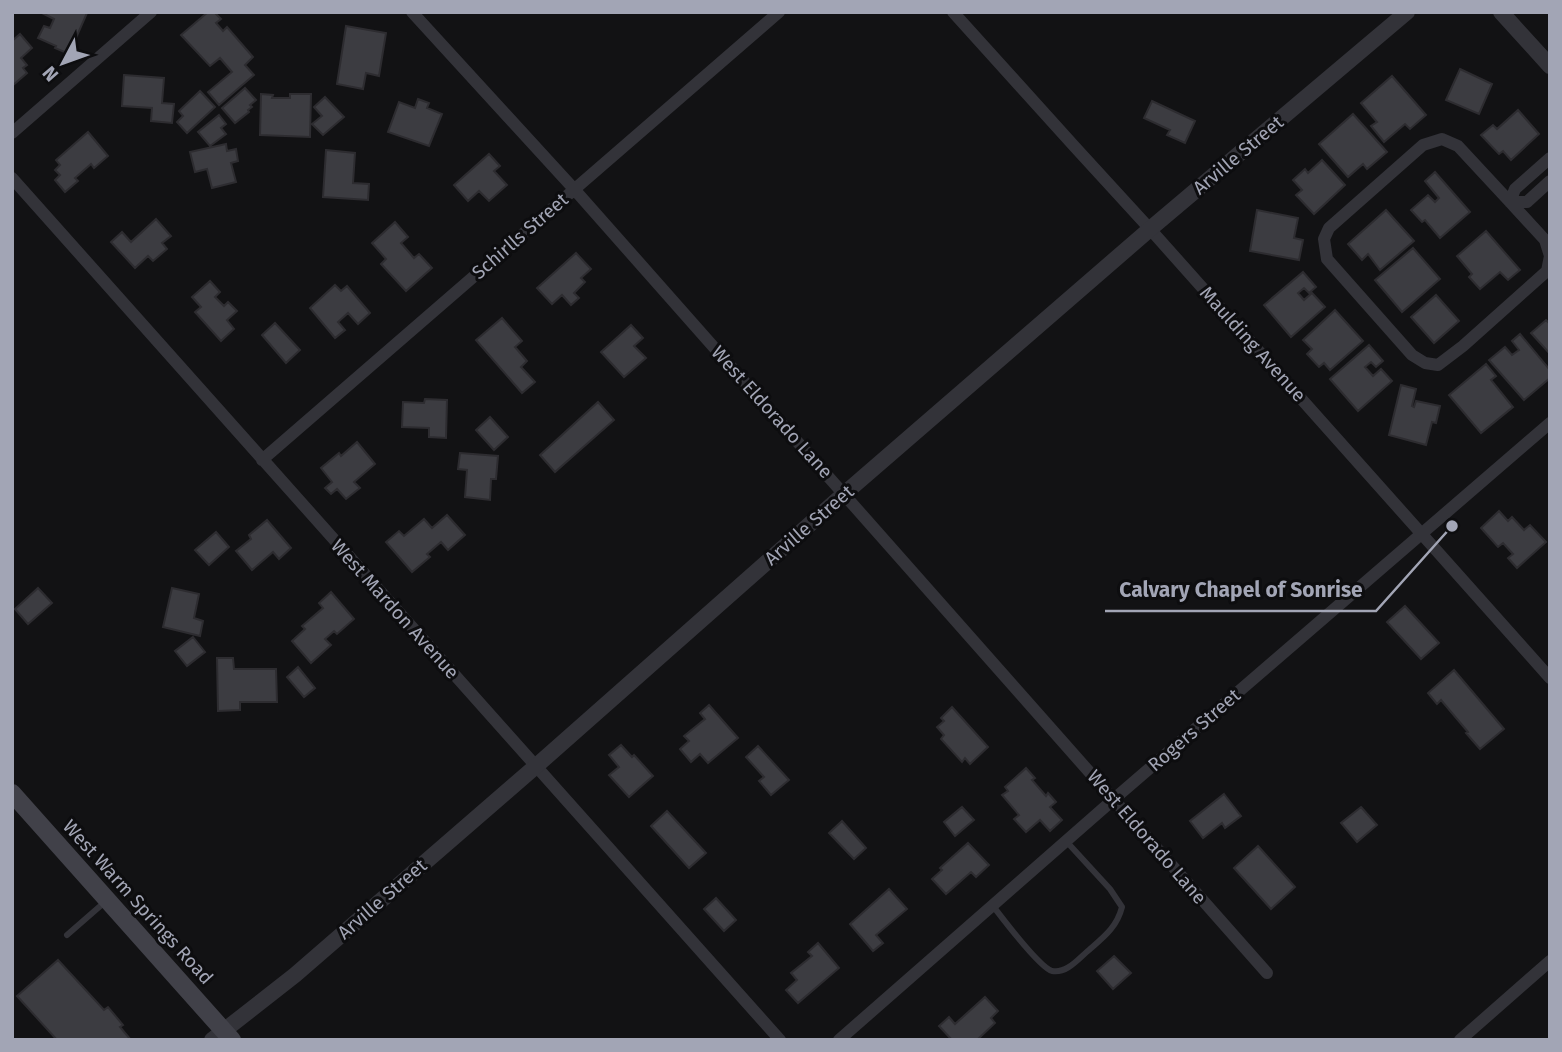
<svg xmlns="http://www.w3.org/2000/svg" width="1562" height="1052" font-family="'Fira Sans',sans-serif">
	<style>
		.building { fill: #3c3c41; stroke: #2d2c30; stroke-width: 2 }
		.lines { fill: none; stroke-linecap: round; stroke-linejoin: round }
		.service { stroke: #333339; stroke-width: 6 }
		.minor { stroke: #333339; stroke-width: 12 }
		.tertiary { stroke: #333339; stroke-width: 16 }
		.secondary { stroke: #414149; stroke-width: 18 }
		.labels { text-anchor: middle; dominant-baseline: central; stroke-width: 6; stroke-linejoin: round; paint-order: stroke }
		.street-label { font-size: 19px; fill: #a2a5b5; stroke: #0d0d0f }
		.leader { fill: none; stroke: #a2a5b5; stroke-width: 2.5 }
		.callout-dot { fill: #a2a5b5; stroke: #0d0d0f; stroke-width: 2.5 }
		.callout-label { font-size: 21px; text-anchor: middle; font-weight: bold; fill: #a2a5b5; stroke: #0d0d0f; stroke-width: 6; stroke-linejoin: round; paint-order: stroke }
	</style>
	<rect width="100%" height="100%" fill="#121214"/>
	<path class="building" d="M40,12L87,13L69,54L55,48L56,46L38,38L44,26L50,28L54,19Z
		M208,12H214L221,19L216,23L223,31L227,27L253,57L245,65L254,75L219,105L208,92L232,72L220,58L210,66L181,35Z
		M346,26L386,33L379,76L366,73L363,89L337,84Z
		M20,34L32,48L21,58L27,65L23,68L27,73L12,86V41Z
		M1460,69L1492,84L1479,114L1446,100Z
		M124,75L164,78L162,103L174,104L172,123L151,121L152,108L122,106Z
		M1392,76L1426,115L1410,129L1405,124L1384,142L1371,126L1377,122L1361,103Z
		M245,88L256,100L250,105L252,107L248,110L249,112L235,123L222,108Z
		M200,91L215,107L187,133L177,122L183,116L179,111Z
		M261,94L273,95L272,98H290V94H311L310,137L260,135Z
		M325,97L344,117L323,135L312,124L322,116L314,107Z
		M418,99L429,103L427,108L442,114L429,146L388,132L399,102L415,108Z
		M1152,101L1195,121L1185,143L1167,135L1170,130L1144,118Z
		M1518,110L1539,134L1511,160L1503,151L1499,154L1481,135L1493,125L1497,129Z
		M1353,114L1387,152L1367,169L1363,164L1348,177L1319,144Z
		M219,115L226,124L221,128L226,134L210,146L198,132Z
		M88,132L108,156L94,168L91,164L75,178L78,181L65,192L55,180L60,175L55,170L60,165L56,160Z
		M226,144L227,151L236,149L238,161L231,163L236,182L212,188L207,169L195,172L190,152Z
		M326,150L355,153L353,183L369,184L368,200L323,197Z
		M489,154L500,166L494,171L507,185L489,201L479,191L468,201L454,185Z
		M1322,160L1345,185L1314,214L1296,195L1302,190L1293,180L1305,169L1308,173Z
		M1435,172L1470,212L1440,238L1425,220L1422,222L1411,210L1428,195L1435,202L1439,198L1425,181Z
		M1257,210L1298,218L1294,238L1303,240L1299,260L1250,251Z
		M1386,210L1414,241L1380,270L1368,254L1362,260L1348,244Z
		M156,219L171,236L162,243L167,249L153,261L148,256L135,268L111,242L122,232L131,242Z
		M395,222L408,237L401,243L414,258L419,254L432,268L406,291L381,264L386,259L372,243Z
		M1486,231L1520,270L1508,280L1500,272L1480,289L1469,277L1472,274L1457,256Z
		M1413,248L1440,279L1402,312L1375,280Z
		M576,253L591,269L581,278L585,282L574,293L579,298L571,305L562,295L552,304L537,288Z
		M1303,272L1316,287L1309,293L1304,288L1298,293L1304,300L1312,293L1325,307L1291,337L1264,305Z
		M210,281L220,292L215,297L224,306L228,302L237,311L227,320L234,329L221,341L195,312L201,307L192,297Z
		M335,285L341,291L347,286L370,313L358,324L348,313L338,322L345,330L335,338L310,308Z
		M1436,295L1459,321L1434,343L1411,317Z
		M1335,310L1363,341L1330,370L1324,363L1319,367L1307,354L1312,349L1303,340Z
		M502,318L522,341L515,347L527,361L521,367L535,382L522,393L476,340Z
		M1546,320L1550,324V354L1531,333Z
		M275,323L300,350L286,363L262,335Z
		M631,325L643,338L634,346L646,358L624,377L601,352Z
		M1520,334L1550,370V378L1524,400L1489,360L1505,347L1512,355L1519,350L1512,341Z
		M1369,345L1383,361L1376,367L1371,362L1365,367L1373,376L1381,369L1392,381L1358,411L1330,379Z
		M1486,364L1496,376L1491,380L1513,407L1481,433L1449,395Z
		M1401,385L1416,389L1412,406L1414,407L1416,401L1440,406L1436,423L1432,422L1426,445L1389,435Z
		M425,399L447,400L446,438L429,437V428L402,427L403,402L424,403Z
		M598,402L614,420L555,472L540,455Z
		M490,417L508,437L494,450L476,430Z
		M357,442L375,464L354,482L360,488L346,499L337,489L331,494L325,488L332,482L321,468L339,453L341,456Z
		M460,453L498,456L496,479H491L490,500L465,497L467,470L458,469Z
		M1499,511L1508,521L1512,517L1524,530L1530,525L1546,542L1517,568L1508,558L1513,554L1503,543L1498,547L1481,528Z
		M447,515L465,535L448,550L441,542L427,554L430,557L412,572L386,542L399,531L404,536L424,519L432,528Z
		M267,520L291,548L279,559L273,552L252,570L236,551L251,539L249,535Z
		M216,532L229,547L209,565L195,550Z
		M38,588L52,603L28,624L15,609Z
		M172,588L199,594L194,618L203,621L200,636L163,627Z
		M331,592L354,619L337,634L334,631L325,639L331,645L311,663L292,641L305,629L302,626L323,608L319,603Z
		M1405,606L1439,643L1421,659L1387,622Z
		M193,637L205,652L187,666L175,651Z
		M217,658H233L234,669H276L277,702H240V710L218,711Z
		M298,667L315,688L304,697L287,677Z
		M1454,670L1504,729L1480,749L1466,733L1468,732L1441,700L1437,704L1428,693Z
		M709,705L738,738L708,763L700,754L691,762L680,749L689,741L684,736L705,719L700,713Z
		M952,707L988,747L970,764L965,758L962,762L941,739L944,735L937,727L944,721L941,718Z
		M621,745L632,757L634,755L653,776L629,797L609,775L619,767L609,755Z
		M758,746L789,780L771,795L759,781L764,777L746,757Z
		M1026,768L1035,778L1032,780L1046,796L1048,793L1056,802L1050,807L1062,820L1050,831L1040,820L1026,832L1014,819L1019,815L1002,795L1008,791L1005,787Z
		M1224,794L1241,816L1225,828L1222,823L1203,838L1190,821Z
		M962,807L974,820L955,836L944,822Z
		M1361,807L1377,825L1357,842L1341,823Z
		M667,811L706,853L689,868L651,826Z
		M842,821L866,848L854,859L829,833Z
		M968,843L989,865L976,877L971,872L946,894L932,879L942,870L940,868Z
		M1258,846L1295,887L1271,909L1234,868Z
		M889,889L907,909L876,935L883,943L873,951L850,924Z
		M716,898L736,920L724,931L704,909Z
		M818,943L839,968L798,1003L786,990L797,980L791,973L812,956L808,952Z
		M1114,956L1131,973L1113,989L1097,971Z
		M58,960L104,1010L108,1007L123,1025L120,1027L131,1040H57L17,996Z
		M985,997L998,1011L991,1018L995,1023L977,1040H952L939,1026L949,1017L955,1024Z"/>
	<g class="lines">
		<path class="service" d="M993,906C1003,919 1039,967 1052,971C1067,974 1079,958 1089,950C1104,937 1117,927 1122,907L1110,889L1066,841
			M67,935L106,901"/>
		<path class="minor" d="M412,12L574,189L1267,973
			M953,12L1074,146L1150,229L1550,678
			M12,133L151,12
			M12,178L780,1040
			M1510,202L1545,240L1550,256L1547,271L1463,346L1438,365L1425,363L1412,355L1327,259L1324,239L1329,228L1423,145L1442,139L1458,146L1510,202H1527L1550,181
			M1510,202L1515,189L1550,158
			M262,460L779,12
			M839,1040L1114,799L1550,423
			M1460,1040L1550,961"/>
		<path class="tertiary" d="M1501,12L1550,66
			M212,1040L295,975L535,767L844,494L1150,229L1407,12"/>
		<path class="secondary" d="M12,793L232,1040"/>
	</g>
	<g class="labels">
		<g class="street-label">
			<text transform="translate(1238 155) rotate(-40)">Arville Street</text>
			<text transform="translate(520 236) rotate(-41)">Schirlls Street</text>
			<text transform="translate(1253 344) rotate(48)">Maulding Avenue</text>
			<text transform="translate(772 412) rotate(48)">West Eldorado Lane</text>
			<text transform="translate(809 525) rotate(-41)">Arville Street</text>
			<text transform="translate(395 609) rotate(48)">West Mardon Avenue</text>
			<text transform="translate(1194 730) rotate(-41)">Rogers Street</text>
			<text transform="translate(1147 837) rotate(49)">West Eldorado Lane</text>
			<text transform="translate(382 899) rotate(-41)">Arville Street</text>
			<text transform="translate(138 902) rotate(48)">West Warm Springs Road</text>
		</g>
	</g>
	<path class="leader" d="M1452 526L1376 611H1105"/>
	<circle class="callout-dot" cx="1452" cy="526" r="7"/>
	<g class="callout-label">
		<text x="1241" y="597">Calvary Chapel of Sonrise</text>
	</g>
	<rect width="1562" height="1052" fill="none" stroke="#a2a5b5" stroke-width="28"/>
	<g transform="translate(63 63) rotate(229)" stroke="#0d0d0f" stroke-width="5" paint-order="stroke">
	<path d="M0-5L12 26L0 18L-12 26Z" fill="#a2a5b5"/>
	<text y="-10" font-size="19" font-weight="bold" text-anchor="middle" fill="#a2a5b5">N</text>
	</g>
</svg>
